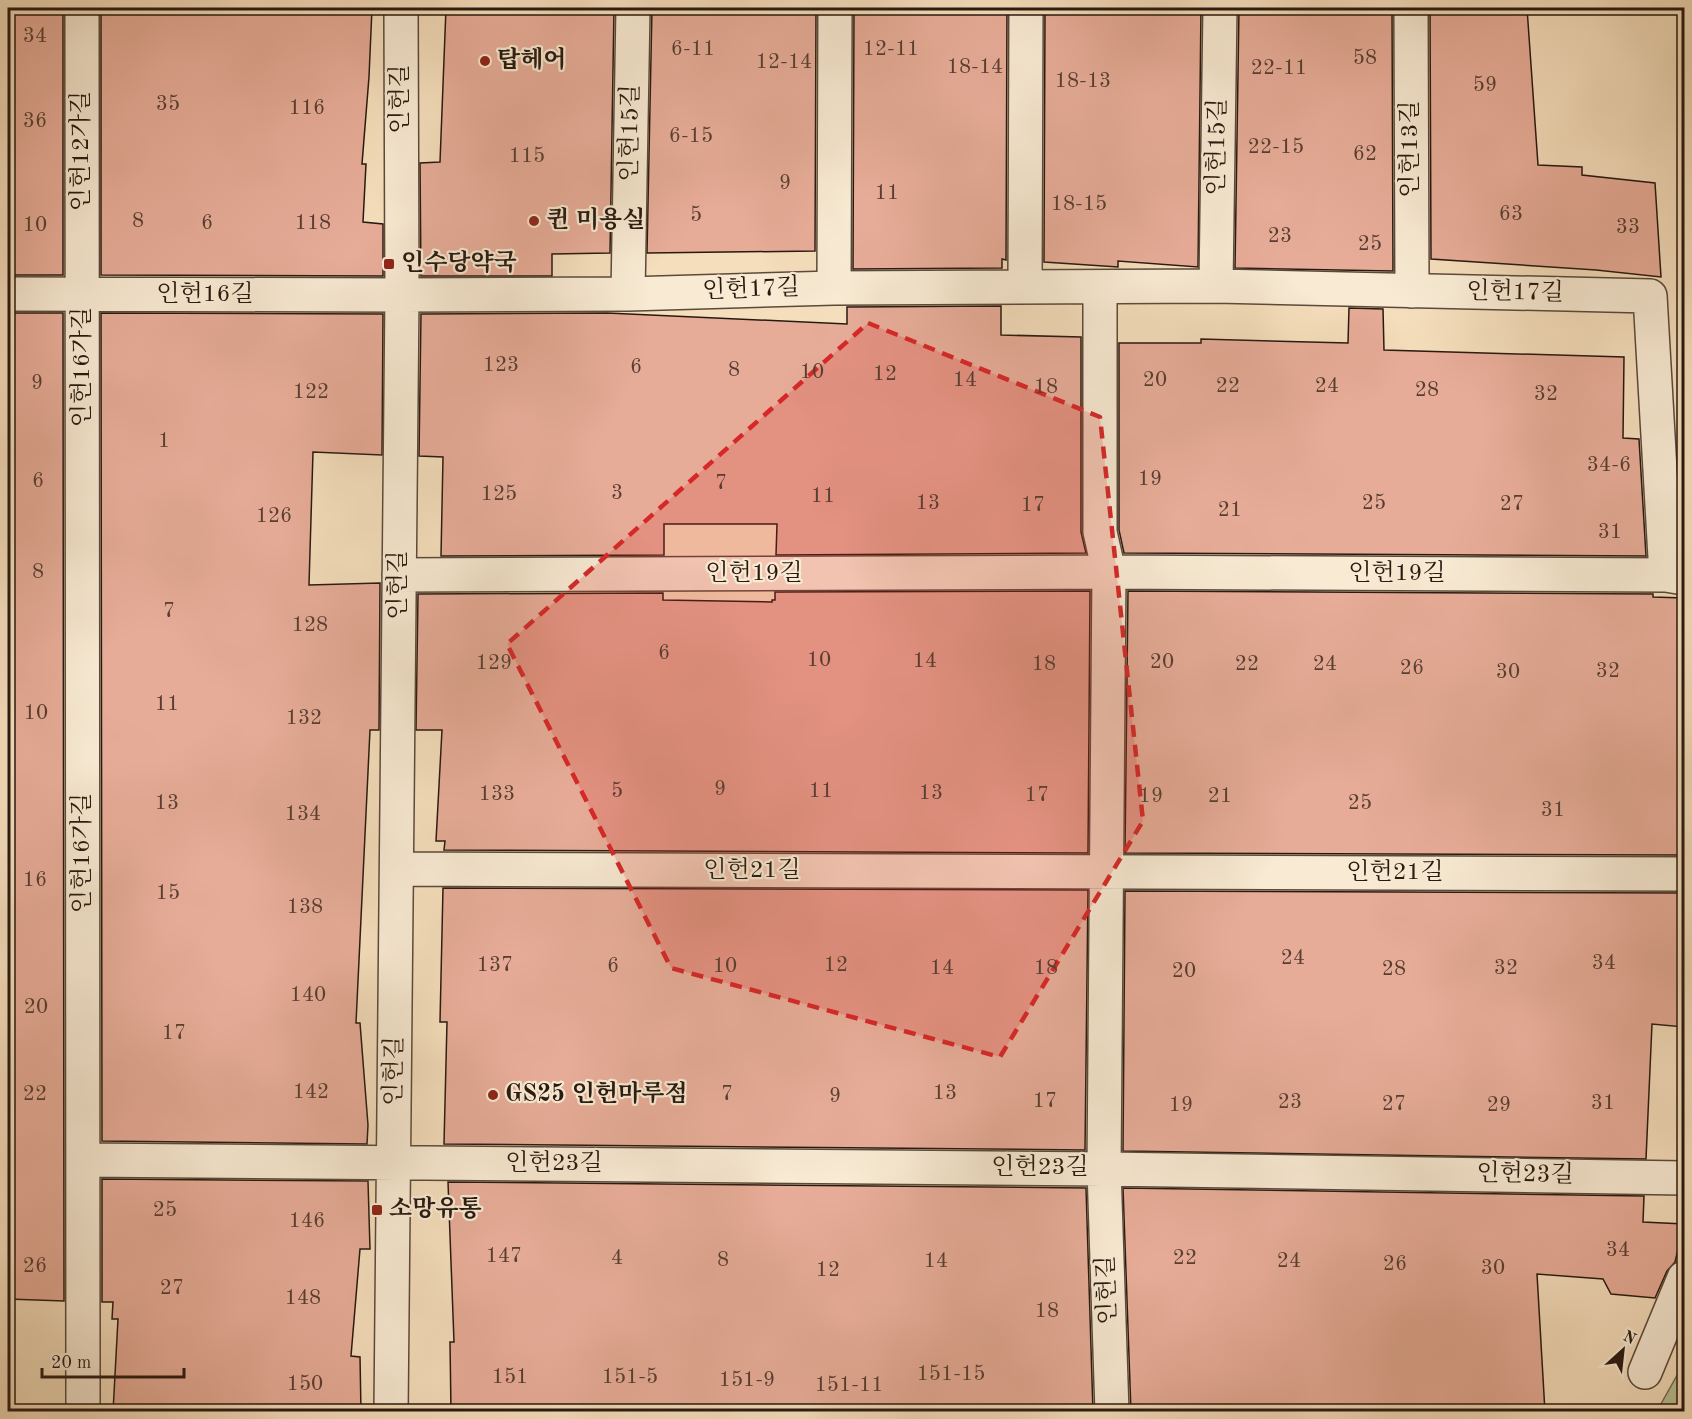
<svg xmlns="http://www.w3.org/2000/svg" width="1692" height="1419" font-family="'Old Standard TT','Noto Serif KR',serif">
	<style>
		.green { fill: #bac192; stroke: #716d51; stroke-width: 1.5 }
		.building { fill: #e7ac98; stroke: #281910; stroke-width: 1.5 }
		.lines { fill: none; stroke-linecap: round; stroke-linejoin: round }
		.minor-casing { stroke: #5b4a3b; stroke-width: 36 }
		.minor { stroke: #f8ead3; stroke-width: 33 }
		.marked { fill: #d62828; fill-opacity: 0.2; stroke: #d62828; stroke-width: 4.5; stroke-dasharray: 12 8; stroke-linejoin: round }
		.poi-dot { fill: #8f2418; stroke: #f8ead3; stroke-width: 2 }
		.labels { text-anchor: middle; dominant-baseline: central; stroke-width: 4.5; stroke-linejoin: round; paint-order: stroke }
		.number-label { font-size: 21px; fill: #583e32 }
		.poi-label { font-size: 24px; font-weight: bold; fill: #281910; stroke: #f8ead3; text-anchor: start }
		.street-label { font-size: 24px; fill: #281910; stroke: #f8ead3 }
	</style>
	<rect width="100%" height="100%" fill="#f5debc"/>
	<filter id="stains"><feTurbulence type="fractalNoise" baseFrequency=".00333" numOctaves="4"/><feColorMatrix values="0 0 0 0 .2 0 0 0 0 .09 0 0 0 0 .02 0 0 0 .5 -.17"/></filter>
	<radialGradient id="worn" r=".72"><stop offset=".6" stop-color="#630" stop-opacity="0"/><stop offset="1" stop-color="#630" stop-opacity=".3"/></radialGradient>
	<path class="green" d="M1684,1363V1411H1657Z"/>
	<path class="building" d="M8,8H63V275H8Z
		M101,8H372L369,77L362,164H366L363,222L383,224V276L101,275Z
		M446,8H614L610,253L552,254V276H421L420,163L440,162Z
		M652,8H816L815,251L647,253Z
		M854,8H1007L1006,260L1002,259V268L853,269Z
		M1045,8H1201L1198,267L1118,261V267L1044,262Z
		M1239,8H1392L1393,271L1235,268Z
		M1430,8H1527L1538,165L1582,167V175L1655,183L1661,277L1596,270L1431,259Z
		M1001,306V335L1081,337V532L1086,553L776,555L777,524H664V555L441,556L443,457L419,456L421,314L607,313L847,324V307Z
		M1349,308L1383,309L1384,350L1624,357L1623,438L1639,439L1646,556L1124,553L1119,530V343H1201V339L1348,343Z
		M8,313H63L64,1301L8,1299Z
		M101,313L383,314L382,455L313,452L309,585L380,583L379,730H370L356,1023H360L368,1125L367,1144L102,1141Z
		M1090,591L1088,853L444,850L445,841H436L442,730H416L418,594L663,593V600L772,602V600H775V592Z
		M1128,591L1653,594V597L1684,598V855L1125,853Z
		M443,888L1088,890L1085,1150L444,1144L447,1022H440Z
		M1125,891L1684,893V1027L1652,1024L1646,1159L1123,1151Z
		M102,1179L368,1181L370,1249H360L351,1356L360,1357L361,1412H113L118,1319H112L113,1302H102Z
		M448,1182L1086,1188L1093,1412H451L450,1342H454Z
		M1123,1188L1644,1196L1643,1222L1684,1224L1675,1262L1667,1271L1655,1298L1611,1294L1603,1279L1537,1274L1545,1412H1131Z"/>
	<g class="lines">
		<defs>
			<path id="minor" d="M82,8L83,1412
				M1411,8L1412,291
				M1025,286L1026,8
				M1216,286L1220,8
				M1100,287V532L1109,572L1104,1169L1112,1412
				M834,288L835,8
				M8,294L402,295L628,294L834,288L1216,286L1650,296L1666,575
				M628,294L633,8
				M399,575L1109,572L1666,575L1684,578
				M397,869L1684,874
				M83,1160L1104,1169L1684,1178
				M1645,1372L1684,1278
				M391,1412L402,295L401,8"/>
		</defs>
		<use href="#minor" class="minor-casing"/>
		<use href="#minor" class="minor"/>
	</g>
	<path class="marked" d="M868,323L1100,417L1143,821L1000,1057L671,968L507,644Z"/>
	<g class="poi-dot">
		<circle cx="485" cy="61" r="6"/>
		<circle cx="534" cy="221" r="6"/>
		<rect x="383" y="258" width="12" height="12" rx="3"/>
		<circle cx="493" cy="1095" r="6"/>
		<rect x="371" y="1204" width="12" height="12" rx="3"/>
	</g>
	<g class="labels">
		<g class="number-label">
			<text x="35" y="36">34</text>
			<text x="693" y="49">6-11</text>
			<text x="891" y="49">12-11</text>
			<text x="1365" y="58">58</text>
			<text x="784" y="62">12-14</text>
			<text x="975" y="67">18-14</text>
			<text x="1279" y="68">22-11</text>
			<text x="1083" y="81">18-13</text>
			<text x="1485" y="85">59</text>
			<text x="168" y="104">35</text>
			<text x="307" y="108">116</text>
			<text x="35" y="121">36</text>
			<text x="691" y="136">6-15</text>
			<text x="1276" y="147">22-15</text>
			<text x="1365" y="154">62</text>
			<text x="527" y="156">115</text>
			<text x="785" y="183">9</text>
			<text x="887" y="193">11</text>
			<text x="1079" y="204">18-15</text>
			<text x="1511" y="214">63</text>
			<text x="696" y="215">5</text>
			<text x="138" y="221">8</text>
			<text x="207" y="223">6</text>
			<text x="313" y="223">118</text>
			<text x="35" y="225">10</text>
			<text x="1628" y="227">33</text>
			<text x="1280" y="236">23</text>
			<text x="1370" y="244">25</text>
			<text x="501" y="365">123</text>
			<text x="636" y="367">6</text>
			<text x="734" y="370">8</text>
			<text x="812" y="372">10</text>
			<text x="885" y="374">12</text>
			<text x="965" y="380">14</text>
			<text x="1155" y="380">20</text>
			<text x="37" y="383">9</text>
			<text x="1228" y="386">22</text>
			<text x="1327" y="386">24</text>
			<text x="1046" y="387">18</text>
			<text x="1427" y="390">28</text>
			<text x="311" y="392">122</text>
			<text x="1546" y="394">32</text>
			<text x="164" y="441">1</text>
			<text x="1609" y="465">34-6</text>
			<text x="1150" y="479">19</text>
			<text x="38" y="481">6</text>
			<text x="721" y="483">7</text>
			<text x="617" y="493">3</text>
			<text x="499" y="494">125</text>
			<text x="823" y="496">11</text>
			<text x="928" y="503">13</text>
			<text x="1374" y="503">25</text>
			<text x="1512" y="504">27</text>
			<text x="1033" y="505">17</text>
			<text x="1230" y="510">21</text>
			<text x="274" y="516">126</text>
			<text x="1610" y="532">31</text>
			<text x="38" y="572">8</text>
			<text x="169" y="611">7</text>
			<text x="310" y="625">128</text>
			<text x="664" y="653">6</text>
			<text x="819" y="660">10</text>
			<text x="925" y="661">14</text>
			<text x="1162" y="662">20</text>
			<text x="494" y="663">129</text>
			<text x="1044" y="664">18</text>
			<text x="1247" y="664">22</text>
			<text x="1325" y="664">24</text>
			<text x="1412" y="668">26</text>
			<text x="1608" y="671">32</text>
			<text x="1508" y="672">30</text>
			<text x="167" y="704">11</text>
			<text x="36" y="713">10</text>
			<text x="304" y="718">132</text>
			<text x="720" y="789">9</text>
			<text x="617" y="791">5</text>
			<text x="821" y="791">11</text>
			<text x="931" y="793">13</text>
			<text x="497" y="794">133</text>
			<text x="1037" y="795">17</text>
			<text x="1151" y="796">19</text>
			<text x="1220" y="796">21</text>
			<text x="167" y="803">13</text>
			<text x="1360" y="803">25</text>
			<text x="1553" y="810">31</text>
			<text x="303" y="814">134</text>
			<text x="35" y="880">16</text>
			<text x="168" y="893">15</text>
			<text x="305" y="907">138</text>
			<text x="1293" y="958">24</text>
			<text x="1604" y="963">34</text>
			<text x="495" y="965">137</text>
			<text x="836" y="965">12</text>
			<text x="613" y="966">6</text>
			<text x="725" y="966">10</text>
			<text x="942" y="968">14</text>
			<text x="1046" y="968">18</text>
			<text x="1506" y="968">32</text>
			<text x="1394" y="969">28</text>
			<text x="1184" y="971">20</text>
			<text x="308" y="995">140</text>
			<text x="36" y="1007">20</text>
			<text x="174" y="1033">17</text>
			<text x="311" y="1092">142</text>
			<text x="945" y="1093">13</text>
			<text x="35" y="1094">22</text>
			<text x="727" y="1094">7</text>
			<text x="835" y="1096">9</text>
			<text x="1045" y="1101">17</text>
			<text x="1290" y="1102">23</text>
			<text x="1603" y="1103">31</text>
			<text x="1394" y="1104">27</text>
			<text x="1181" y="1105">19</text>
			<text x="1499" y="1105">29</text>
			<text x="165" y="1210">25</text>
			<text x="307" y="1221">146</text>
			<text x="1618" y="1250">34</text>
			<text x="504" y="1256">147</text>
			<text x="617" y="1258">4</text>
			<text x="1185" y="1258">22</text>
			<text x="723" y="1260">8</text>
			<text x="936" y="1261">14</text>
			<text x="1289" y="1261">24</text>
			<text x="1395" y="1264">26</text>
			<text x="35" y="1266">26</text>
			<text x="1493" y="1268">30</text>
			<text x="828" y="1270">12</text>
			<text x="172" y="1288">27</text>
			<text x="303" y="1298">148</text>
			<text x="1047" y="1311">18</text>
			<text x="951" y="1374">151-15</text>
			<text x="510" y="1377">151</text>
			<text x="630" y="1377">151-5</text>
			<text x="747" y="1380">151-9</text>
			<text x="305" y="1384">150</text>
			<text x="849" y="1385">151-11</text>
		</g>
		<g class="poi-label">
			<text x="497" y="61">탑헤어</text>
			<text x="546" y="221">퀸 미용실</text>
			<text x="401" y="264">인수당약국</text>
			<text x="505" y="1095">GS25 인헌마루점</text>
			<text x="389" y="1210">소망유통</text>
		</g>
		<g class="street-label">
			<text transform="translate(401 99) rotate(-90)">인헌길</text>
			<text transform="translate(631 133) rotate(-89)">인헌15길</text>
			<text transform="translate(1218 147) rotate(-89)">인헌15길</text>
			<text transform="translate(1411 149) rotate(-90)">인헌13길</text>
			<text transform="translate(82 151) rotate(-90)">인헌12가길</text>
			<text transform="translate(751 290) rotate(-2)">인헌17길</text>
			<text transform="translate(1515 293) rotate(1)">인헌17길</text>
			<text x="205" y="295">인헌16길</text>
			<text transform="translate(83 367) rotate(-90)">인헌16가길</text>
			<text x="754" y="574">인헌19길</text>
			<text x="1397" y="574">인헌19길</text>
			<text transform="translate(399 585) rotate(-90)">인헌길</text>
			<text transform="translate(83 853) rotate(-90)">인헌16가길</text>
			<text x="752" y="871">인헌21길</text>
			<text x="1395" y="873">인헌21길</text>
			<text transform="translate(395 1071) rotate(-89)">인헌길</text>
			<text x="554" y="1164">인헌23길</text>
			<text x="1040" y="1168">인헌23길</text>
			<text transform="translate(1525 1175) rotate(1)">인헌23길</text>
			<text transform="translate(1108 1290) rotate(-92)">인헌길</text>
		</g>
	</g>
	<rect width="1692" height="1419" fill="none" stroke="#f5debc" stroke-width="30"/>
	<rect x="9" y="9" width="1674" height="1401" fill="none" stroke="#281910" stroke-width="3"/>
	<rect x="15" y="15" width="1662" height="1389" fill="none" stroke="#281910" stroke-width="1.5"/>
	<g transform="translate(1623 1350) rotate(27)" stroke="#f8ead3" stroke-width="4.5" paint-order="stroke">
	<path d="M0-4.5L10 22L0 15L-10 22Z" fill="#281910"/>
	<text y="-9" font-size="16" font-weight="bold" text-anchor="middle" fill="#281910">N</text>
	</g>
	<path d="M42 1368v9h142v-9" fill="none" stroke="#281910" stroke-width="3"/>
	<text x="51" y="1368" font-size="18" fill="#281910" stroke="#f8ead3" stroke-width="4.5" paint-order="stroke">20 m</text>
	<rect width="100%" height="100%" filter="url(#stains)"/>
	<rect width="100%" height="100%" fill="url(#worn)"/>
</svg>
